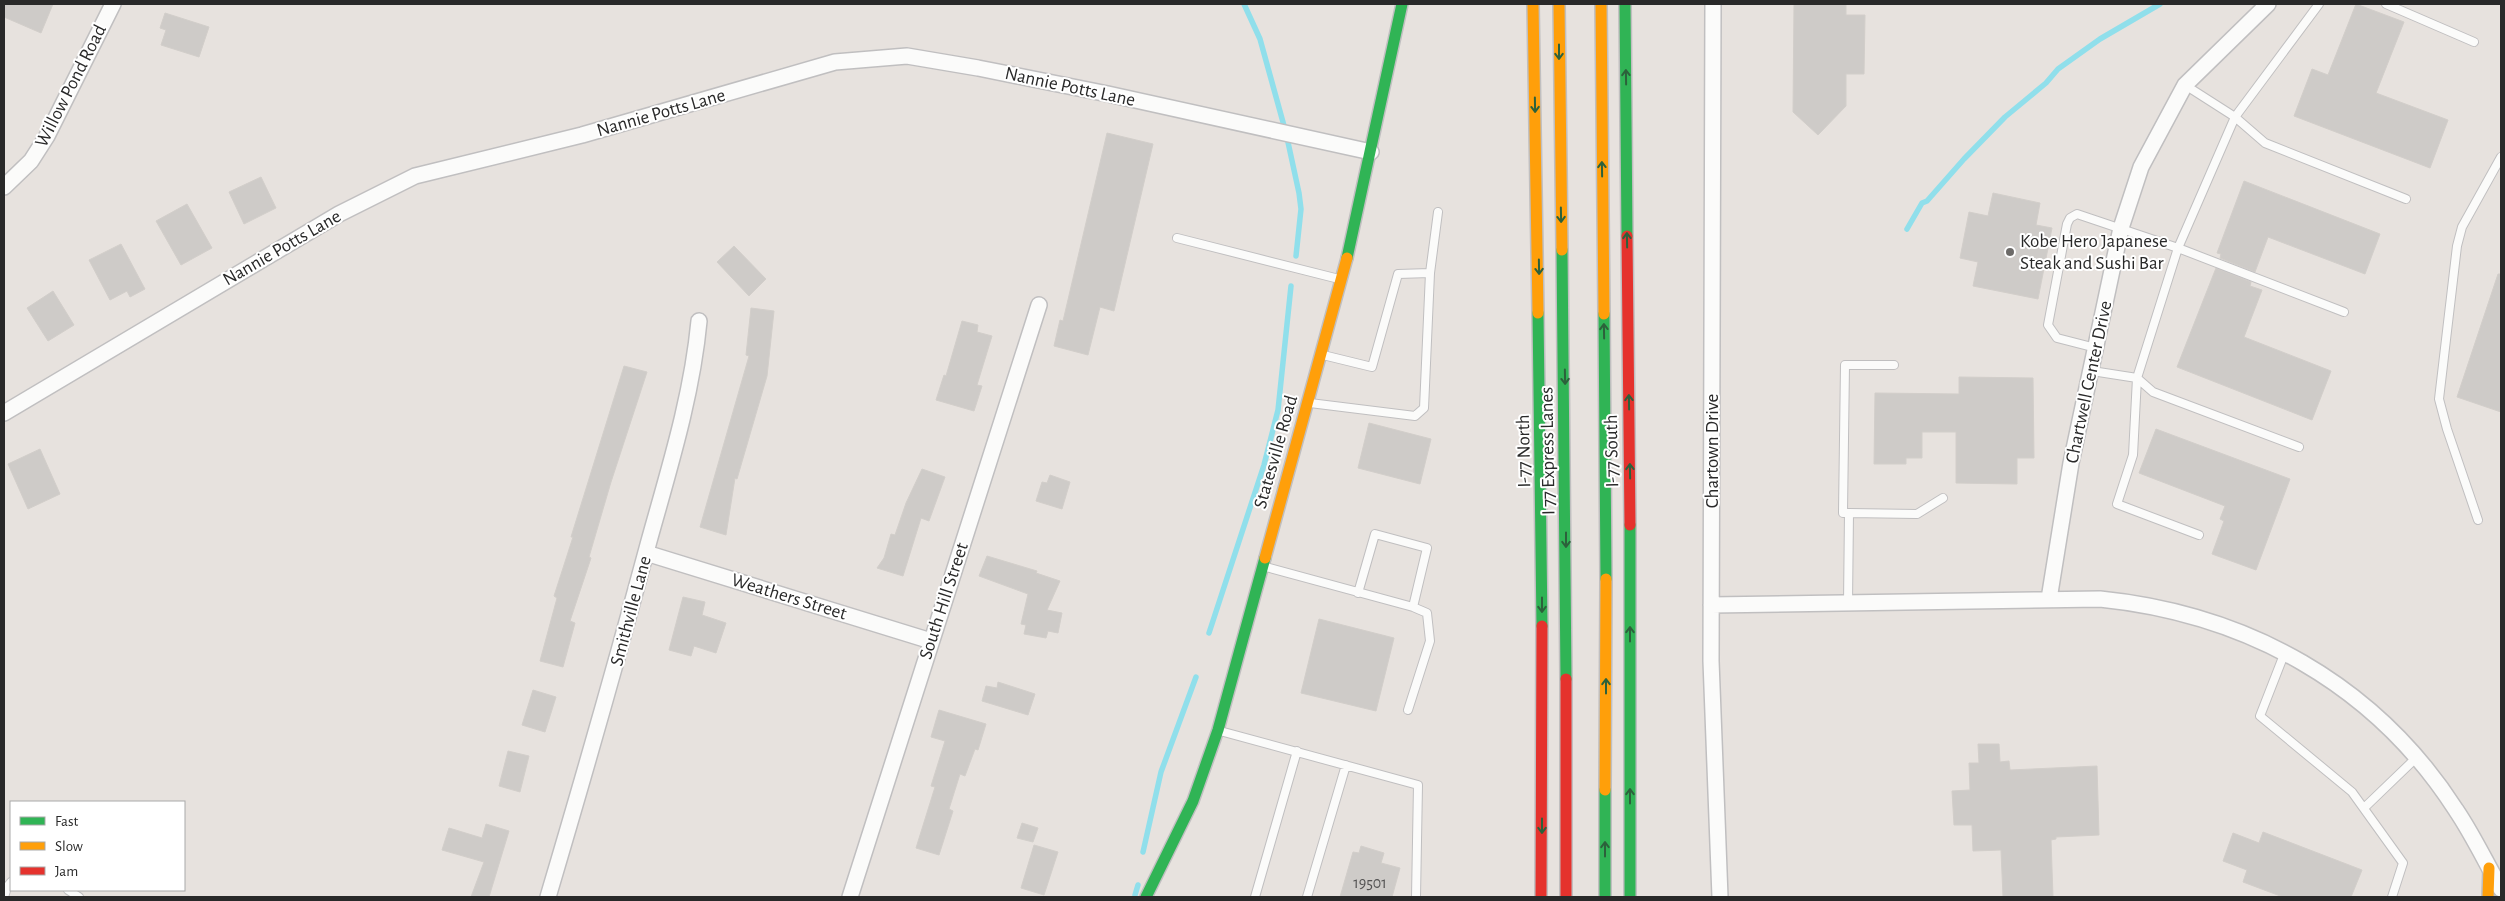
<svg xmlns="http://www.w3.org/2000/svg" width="2505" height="901" font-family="'Alegreya Sans',sans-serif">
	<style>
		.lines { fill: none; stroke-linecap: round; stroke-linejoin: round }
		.stream { stroke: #90dfeb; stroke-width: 5.5 }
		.building { fill: #cecbc8; stroke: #d2ceca }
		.lane-casing { stroke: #c0bfc0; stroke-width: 10 }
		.street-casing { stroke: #c0bfc0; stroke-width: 18 }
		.fast-casing { stroke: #c0bfc0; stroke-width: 14 }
		.slow-casing { stroke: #c0bfc0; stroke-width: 14 }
		.jam-casing { stroke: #c0bfc0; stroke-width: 14 }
		.lane { stroke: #fbfbfa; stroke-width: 8 }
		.street { stroke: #fbfbfa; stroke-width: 15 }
		.fast { stroke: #30b455; stroke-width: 11 }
		.slow { stroke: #ff9f0a; stroke-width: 11 }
		.jam { stroke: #e5322d; stroke-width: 11 }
		.oneway { stroke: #2c613b }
		.poi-dot { fill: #6c6a68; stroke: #fff; stroke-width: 2 }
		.labels { text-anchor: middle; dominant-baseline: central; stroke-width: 4; stroke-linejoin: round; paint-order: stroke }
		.number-label { font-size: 16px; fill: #535252 }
		.street-label { font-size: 19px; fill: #292929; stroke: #fff }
		.poi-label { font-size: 19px; fill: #292929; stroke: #fff; text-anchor: start }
	</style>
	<rect width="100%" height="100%" fill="#e7e2de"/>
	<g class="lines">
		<path class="stream" d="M1244,4L1260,39L1286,133L1299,193L1301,209L1296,256
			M1907,229L1922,203L1927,201L1964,159L2005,117L2046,83L2058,69L2100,39L2160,4
			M1209,633L1264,465L1278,410L1291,286
			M1143,852L1161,772L1196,677
			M1135,895L1138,885"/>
	</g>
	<path class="building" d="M4,4H53L41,33L4,17Z
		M1794,4H1846V15H1865L1864,74H1846V106L1818,135L1793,112Z
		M2356,4L2404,22L2376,93L2448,120L2430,168L2294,116L2312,69L2328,75Z
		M165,13L209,27L199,57L161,45L166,30L160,28Z
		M1107,133L1153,144L1114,311L1100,307L1088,355L1054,346L1060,320L1063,321Z
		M261,177L276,208L244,224L229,192Z
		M2244,181L2380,234L2365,274L2268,237L2255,272L2220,258L2221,254L2217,253Z
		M1993,193L2040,203L2036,225L2052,228L2038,299L1973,286L1978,262L1960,258L1969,212L1988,216Z
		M187,204L212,248L181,265L156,221Z
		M121,244L145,289L130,297L127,291L110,300L89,260Z
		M734,246L766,279L749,296L717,262Z
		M2216,268L2251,282L2250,286L2262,290L2244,337L2331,371L2312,420L2177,367Z
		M2498,274H2501V412L2457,397Z
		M53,291L74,325L48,341L27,308Z
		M751,308L774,311L767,376L737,479L735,478L726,535L700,527L749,356L746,355Z
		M962,321L978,325L977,332L992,336L977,385L982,386L974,411L936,400L944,375L946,376Z
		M624,366L647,372L611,482L589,557L591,558L570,621L575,623L563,667L540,661L557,598L554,596L573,537H571Z
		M1959,377L2033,378L2034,458H2017V484L1956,483V432H1922V458H1906V464H1874L1875,393L1959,394Z
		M1369,423L1431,439L1420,484L1358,468Z
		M2156,429L2290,479L2256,570L2212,554L2224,521L2220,519L2225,506L2139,473Z
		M40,449L60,494L28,509L8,464Z
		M922,469L945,477L929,521L921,518L903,576L877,568L884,558L891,534L895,535L906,503Z
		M1050,475L1070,482L1062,509L1036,501L1042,482L1047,483Z
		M987,556L1037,571L1036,573L1060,581L1047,610L1062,613L1058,633L1048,631L1046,638L1024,634L1026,625L1021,624L1028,594L979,576Z
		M683,597L705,602L702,615L726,623L716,653L694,646L691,656L669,650Z
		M1319,619L1394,638L1376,711L1301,693Z
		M998,682L1035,694L1028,715L982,701L986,686L997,688Z
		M533,690L556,697L545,732L522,725Z
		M939,710L986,724L978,750L975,749L965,776L960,774L949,809L953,811L939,855L916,848L935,787L931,786L945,741L931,737Z
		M1978,744H1999L2000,762L2009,761L2010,770L2097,766L2099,835L2056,837V839L2051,840L2053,897H2003L2001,850L1973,851L1972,825H1954L1952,791L1970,790L1969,763H1979Z
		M508,751L529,756L520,792L499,786Z
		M1022,823L1038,828L1033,842L1017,838Z
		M486,824L509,831L489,897H471L484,862L442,850L449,828L482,838Z
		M2263,832L2362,870L2351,897H2283L2243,882L2247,870L2223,861L2233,833L2259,843Z
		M1034,845L1058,852L1044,895L1021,888Z
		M1361,846L1384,853L1381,863L1400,868L1392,897H1340L1353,852L1359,853Z"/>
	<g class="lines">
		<defs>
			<path id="lane" d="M2319,4L2235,117L2265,143L2406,199
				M2386,4L2474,42
				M1177,238L1339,279
				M2096,348L2057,338L2048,325L2067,224L2070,218L2077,214L2178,248L2344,312
				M1323,355L1372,367L1398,274L1430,273
				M2092,371L2137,378L2178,248L2235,117L2185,85
				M2137,378L2133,455L2117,504L2199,535
				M2137,378L2153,392L2299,447
				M1310,403L1415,416L1424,408L1430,273L1438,212
				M1849,513L1917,514L1943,498
				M2478,520L2447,429L2439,399L2457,246L2462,227L2501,157
				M1266,567L1413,607L1427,548L1375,534L1358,593
				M1848,603L1849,513H1843L1845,365H1894
				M2285,652L2260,716L2352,792L2403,863L2392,897
				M1408,710L1430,641L1427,613L1413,607
				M1220,731L1418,785L1416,897
				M2364,808L2417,757
				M68,890L79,897
				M4,897L7,887L11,882
				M1255,897L1297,751
				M1307,897L1346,765"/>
			<path id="street" d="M1713,4L1711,661L1720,897
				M4,187L31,161L47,136L113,4
				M4,413L339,214L415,176L582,135L835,62L907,56L978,68L1108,94L1371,152
				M646,553L931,641
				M2049,599L2071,463L2121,228L2141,167L2185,85L2268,4
				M1711,605L2100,599C2247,614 2375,684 2456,810C2473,835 2486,863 2501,889
				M548,897C583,779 617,660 649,541C669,469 692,396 699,321
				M850,897L1039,305"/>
			<path id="fast" d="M1625,4L1627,236
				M1562,250L1566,679
				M1347,258L1402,4
				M1538,313L1542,626
				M1604,314L1606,579
				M1630,525V897
				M1146,897L1193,801L1218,730L1265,558
				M1605,897V790"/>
			<path id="slow" d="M1533,4L1538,313
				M1559,4L1562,250
				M1601,4L1604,314
				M1265,558L1347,258
				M1605,790L1606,579
				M2488,897L2489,868"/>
			<path id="jam" d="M1627,236L1630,525
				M1566,679V897
				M1541,897L1542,626"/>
		</defs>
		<use href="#lane" class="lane-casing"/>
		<use href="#street" class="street-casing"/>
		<use href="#fast" class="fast-casing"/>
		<use href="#slow" class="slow-casing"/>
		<use href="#jam" class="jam-casing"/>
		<use href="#lane" class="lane"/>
		<use href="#street" class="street"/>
		<use href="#fast" class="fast"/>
		<use href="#slow" class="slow"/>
		<use href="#jam" class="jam"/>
	</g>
	<defs><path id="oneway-shaft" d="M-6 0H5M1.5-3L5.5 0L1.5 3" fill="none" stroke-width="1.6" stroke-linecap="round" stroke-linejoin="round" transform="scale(1.25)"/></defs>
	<g class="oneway">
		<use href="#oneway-shaft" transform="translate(1559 52) rotate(90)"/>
		<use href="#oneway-shaft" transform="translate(1626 77) rotate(-91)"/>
		<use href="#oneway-shaft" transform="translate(1535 105) rotate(89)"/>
		<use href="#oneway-shaft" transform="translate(1602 169) rotate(-91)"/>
		<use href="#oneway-shaft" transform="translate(1561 215) rotate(89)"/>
		<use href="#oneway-shaft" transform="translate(1627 240) rotate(-91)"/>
		<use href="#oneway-shaft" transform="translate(1539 267) rotate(89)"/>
		<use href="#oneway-shaft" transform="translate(1604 331) rotate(-91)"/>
		<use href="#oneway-shaft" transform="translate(1565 377) rotate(89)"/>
		<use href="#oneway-shaft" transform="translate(1629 402) rotate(-91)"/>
		<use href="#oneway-shaft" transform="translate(1630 471) rotate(-91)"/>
		<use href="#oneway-shaft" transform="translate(1566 540) rotate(90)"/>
		<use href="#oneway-shaft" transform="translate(1542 605) rotate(90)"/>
		<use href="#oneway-shaft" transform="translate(1630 634) rotate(-90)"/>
		<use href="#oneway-shaft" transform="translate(1606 686) rotate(-90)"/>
		<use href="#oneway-shaft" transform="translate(1630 796) rotate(-90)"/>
		<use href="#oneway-shaft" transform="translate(1542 826) rotate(90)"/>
		<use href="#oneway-shaft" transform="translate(1605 849) rotate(-90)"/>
	</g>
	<circle class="poi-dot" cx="2010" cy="252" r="5"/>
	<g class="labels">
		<g class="number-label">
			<text x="1370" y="883">19501</text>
		</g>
		<g class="street-label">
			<text transform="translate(71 86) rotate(-63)">Willow Pond Road</text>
			<text transform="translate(1070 87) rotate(12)">Nannie Potts Lane</text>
			<text transform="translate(661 113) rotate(-16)">Nannie Potts Lane</text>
			<text transform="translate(282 248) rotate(-30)">Nannie Potts Lane</text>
			<text transform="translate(2089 382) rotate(-78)">Chartwell Center Drive</text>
			<text transform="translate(1524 451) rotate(-91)">I-77 North</text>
			<text transform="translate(1548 451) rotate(-91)">I 77 Express Lanes</text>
			<text transform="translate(1612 451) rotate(-91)">I-77 South</text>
			<text transform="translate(1712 451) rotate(-90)">Chartown Drive</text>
			<text transform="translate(1276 452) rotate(-74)">Statesville Road</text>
			<text transform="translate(789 597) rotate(17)">Weathers Street</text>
			<text transform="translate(944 601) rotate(-72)">South Hill Street</text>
			<text transform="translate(631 611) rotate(-75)">Smithville Lane</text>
		</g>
		<g class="poi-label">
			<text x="2020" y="241">Kobe Hero Japanese<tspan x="2020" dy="22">Steak and Sushi Bar</tspan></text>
		</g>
	</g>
	<rect width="2505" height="901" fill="none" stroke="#292929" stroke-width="10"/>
	<rect x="10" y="801" width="175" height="90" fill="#ffffff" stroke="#a9a9a9"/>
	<rect x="20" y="817" width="25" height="8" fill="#30b455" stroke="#a9a9a9"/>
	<text x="55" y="826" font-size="15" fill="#292929">Fast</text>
	<rect x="20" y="842" width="25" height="8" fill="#ff9f0a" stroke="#a9a9a9"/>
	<text x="55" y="851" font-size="15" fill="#292929">Slow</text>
	<rect x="20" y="867" width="25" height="8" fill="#e5322d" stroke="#a9a9a9"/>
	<text x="55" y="876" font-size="15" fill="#292929">Jam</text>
</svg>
